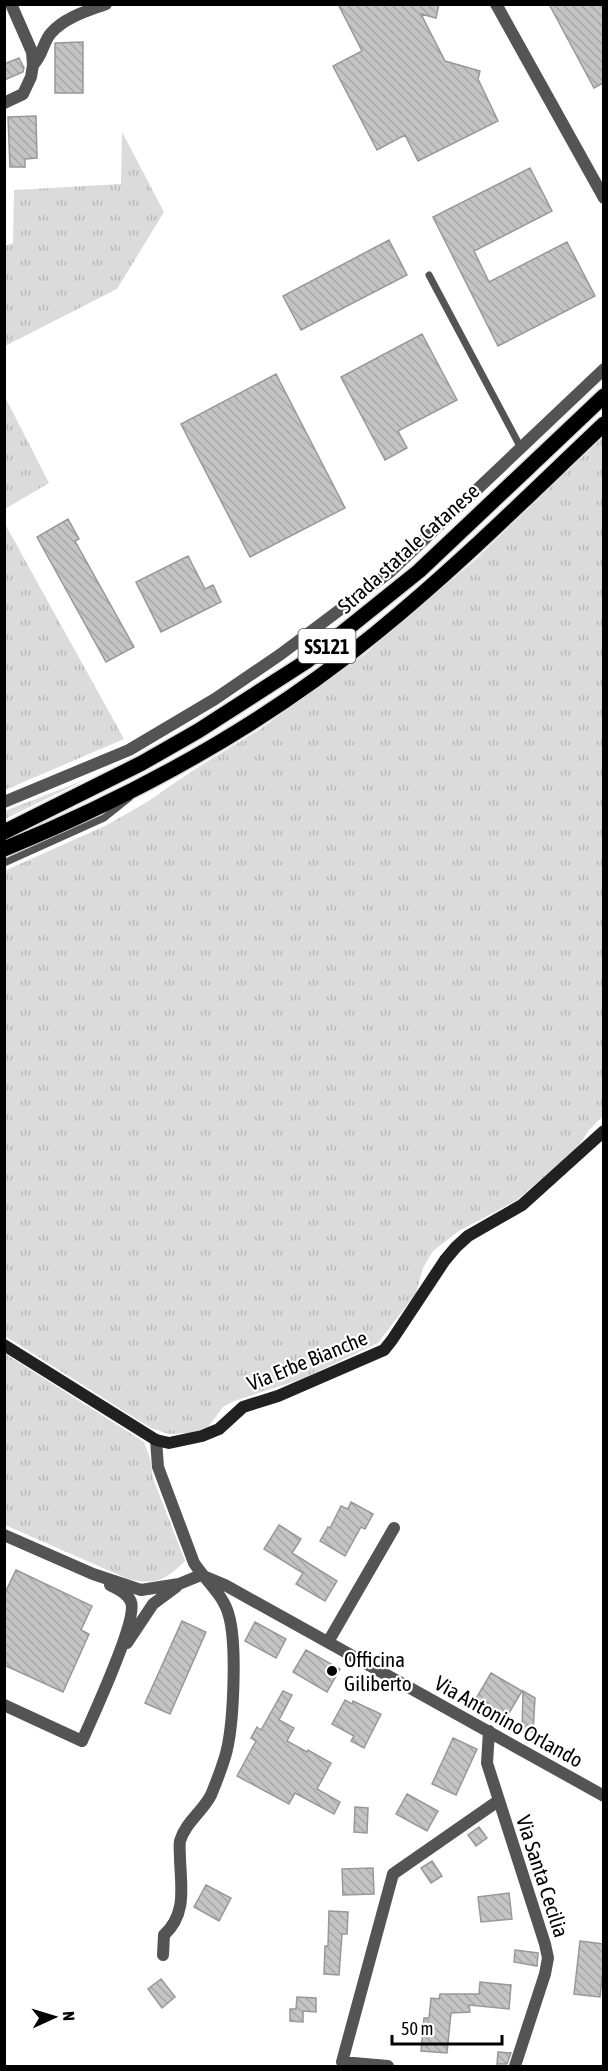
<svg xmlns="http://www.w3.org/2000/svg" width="608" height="2071" font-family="'Asap Condensed',sans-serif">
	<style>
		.grass { fill: url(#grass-tufts) }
		.building { fill: url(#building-back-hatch); stroke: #989898; stroke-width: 1.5 }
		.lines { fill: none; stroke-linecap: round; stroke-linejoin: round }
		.primary-casing { stroke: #dbdbdb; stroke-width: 18 }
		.lane { stroke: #545454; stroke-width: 7 }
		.street { stroke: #545454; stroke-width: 12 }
		.secondary { stroke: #212121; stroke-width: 12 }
		.primary { stroke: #000; stroke-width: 15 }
		.poi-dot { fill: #000; stroke: #fff; stroke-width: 2 }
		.labels { text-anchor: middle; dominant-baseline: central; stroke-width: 4.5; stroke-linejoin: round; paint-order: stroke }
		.shield { fill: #fff; stroke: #4c4c4c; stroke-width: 1.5 }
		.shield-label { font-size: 20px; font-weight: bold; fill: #000 }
		.street-label { font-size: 21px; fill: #000; stroke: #fff }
		.poi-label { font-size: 21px; fill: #000; stroke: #fff; text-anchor: start }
	</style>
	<defs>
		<pattern id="grass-tufts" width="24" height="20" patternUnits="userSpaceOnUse" patternTransform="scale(1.5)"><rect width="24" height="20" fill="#dbdbdb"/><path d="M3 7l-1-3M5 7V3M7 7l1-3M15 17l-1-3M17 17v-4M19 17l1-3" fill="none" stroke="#bababa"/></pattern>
		<pattern id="building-back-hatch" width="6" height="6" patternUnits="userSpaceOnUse" patternTransform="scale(1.5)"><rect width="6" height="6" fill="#c4c4c4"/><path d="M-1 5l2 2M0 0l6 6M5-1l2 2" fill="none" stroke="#a7a7a7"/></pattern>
	</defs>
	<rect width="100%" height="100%" fill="#fff"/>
	<path class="grass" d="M122,132L164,212L117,289L5,346V246L13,243L14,190L121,184Z
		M4,395L49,483L5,509H4Z
		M603,437V1116L589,1130L578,1147L517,1200L459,1231L433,1251L423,1268L416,1293L378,1343L302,1379L234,1401L223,1407L208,1427L191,1433L168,1434L151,1428L5,1336L4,871L107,825L147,802L192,771L262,728L364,655L475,560Z
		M5,524L124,739L5,790H4Z
		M87,779L5,819V811Z
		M4,1353L144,1442L150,1458L153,1478L185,1561C165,1581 156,1585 128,1579L5,1525Z"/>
	<path class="building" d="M338,4H439L436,18L421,14L445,61L480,71L478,79L498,121L418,161L405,135L377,150L333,66L362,51Z
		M549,4H603V83L594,88Z
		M83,42V93H55V43Z
		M19,58L24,68L23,72L4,80V64Z
		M36,116L37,158L25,159V167H10L8,117Z
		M530,168L552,211L474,251L489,282L567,242L595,296L498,346L433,217Z
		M389,240L407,275L301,330L283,296Z
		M422,334L457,400L398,431L407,448L385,460L341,377Z
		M276,374L345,508L250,557L181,424Z
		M68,519L79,539L75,541L134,647L106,662L37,537Z
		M188,556L205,589L213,585L221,602L161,632L136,582Z
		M351,1502L373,1514L365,1529L361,1527L345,1556L320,1541L328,1527L330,1528L341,1506L348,1509Z
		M279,1525L301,1539L292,1553L337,1581L325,1601L296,1584L303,1573L264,1549Z
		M16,1570L92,1606L81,1630L89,1634L63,1692L4,1665V1595Z
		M182,1621L206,1632L170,1714L145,1703Z
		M255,1622L286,1639L276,1658L245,1641Z
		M306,1650L340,1669L327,1692L293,1672Z
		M491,1673L522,1691L502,1725L471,1707Z
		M283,1691L292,1695L279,1720L294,1728L287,1741L307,1752L308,1750L331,1763L317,1789L340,1802L334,1814L295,1793L289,1804L237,1776L256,1741L251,1738L257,1727L261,1730Z
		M523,1691L535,1698L533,1732L522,1731Z
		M345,1700L352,1704L353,1701L381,1714L364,1748L351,1741L354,1736L332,1724Z
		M453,1738L477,1749L456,1795L432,1784Z
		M407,1794L438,1811L427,1831L396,1814Z
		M355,1807L368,1808L367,1833L354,1832Z
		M479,1827L487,1838L476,1846L468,1835Z
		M432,1861L442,1876L431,1883L421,1868Z
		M373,1868L374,1894L343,1895L342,1869Z
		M206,1885L231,1898L219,1921L194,1907Z
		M509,1893L512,1919L481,1922L478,1897Z
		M329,1911L348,1912L347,1934H342L339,1975L324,1974L325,1946H328Z
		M580,1941L603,1944V1968L600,1997L574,1994Z
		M515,1950L538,1953L537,1966L514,1962Z
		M161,1979L175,1997L162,2008L148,1989Z
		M480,1982L511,1985L509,2009L469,2005L470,2012L451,2013L447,2053L421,2051L424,2018H429L431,1998L439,1999L440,1994H479Z
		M297,1997L316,1998V2012L303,2011V2022L290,2021V2009H296Z
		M498,2052L511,2053L507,2064H497Z"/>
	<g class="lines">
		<defs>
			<path id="primary" d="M4,832L142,763L198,731L307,661L419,571L604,396
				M4,849C138,794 264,725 376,633C456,568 529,495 604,424"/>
		</defs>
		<use href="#primary" class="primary-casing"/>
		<path class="lane" d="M429,275L521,448
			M4,863L104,818L129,798"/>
		<path class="street" d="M496,4L604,198
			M33,65C43,55 43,42 51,33C65,17 87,11 106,4
			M4,103L23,94L31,77L33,65L32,52L11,4
			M4,802L129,750L215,699L281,654L390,572L604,369
			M156,1440L158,1467L194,1563C205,1580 224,1595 229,1616C237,1645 234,1728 225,1757C221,1770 216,1783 211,1795C203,1811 185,1823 180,1841C179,1846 180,1853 180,1859C181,1887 187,1914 164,1935L163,1955
			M4,1535L93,1574L141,1590L179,1584L201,1575L225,1585L604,1796
			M328,1642L394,1528
			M127,1643L153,1604L176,1587
			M4,1705L82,1741C92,1718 138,1620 131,1602C128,1593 117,1589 110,1585
			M489,1731L487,1763L545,1944L548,1958L545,1974L515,2066
			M388,2066L342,2062L393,1874L498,1801"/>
		<path class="secondary" d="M4,1345L156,1440L169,1443L202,1436L219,1429L243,1407L278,1396L384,1350L392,1340L445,1260L456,1247L468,1236L522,1205L604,1131"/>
		<use href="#primary" class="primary"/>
	</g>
	<circle class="poi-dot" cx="332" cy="1671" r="6"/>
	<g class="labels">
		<rect class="shield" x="298.5" y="629" width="57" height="34" rx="4.5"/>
		<g class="shield-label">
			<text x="327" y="646">SS121</text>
		</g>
		<g class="street-label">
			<text transform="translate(408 548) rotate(-42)">Strada statale Catanese</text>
			<text transform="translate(307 1360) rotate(-22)">Via Erbe Bianche</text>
			<text transform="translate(509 1721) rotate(29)">Via Antonino Orlando</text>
			<text transform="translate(543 1876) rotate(72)">Via Santa Cecilia</text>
		</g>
		<g class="poi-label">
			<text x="344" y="1659">Officina<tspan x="344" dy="24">Giliberto</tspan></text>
		</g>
	</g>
	<rect width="608" height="2071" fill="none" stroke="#000000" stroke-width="12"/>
	<g transform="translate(54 2017) rotate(86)" stroke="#ffffff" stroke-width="4.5" paint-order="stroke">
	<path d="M0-4.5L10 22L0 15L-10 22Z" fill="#000000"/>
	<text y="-9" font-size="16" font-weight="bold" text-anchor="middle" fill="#000000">N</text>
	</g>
	<path d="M392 2035v9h110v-9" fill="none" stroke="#000000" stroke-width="3"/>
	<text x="401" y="2035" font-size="18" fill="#000000" stroke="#ffffff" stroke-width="4.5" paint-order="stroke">50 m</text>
</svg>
